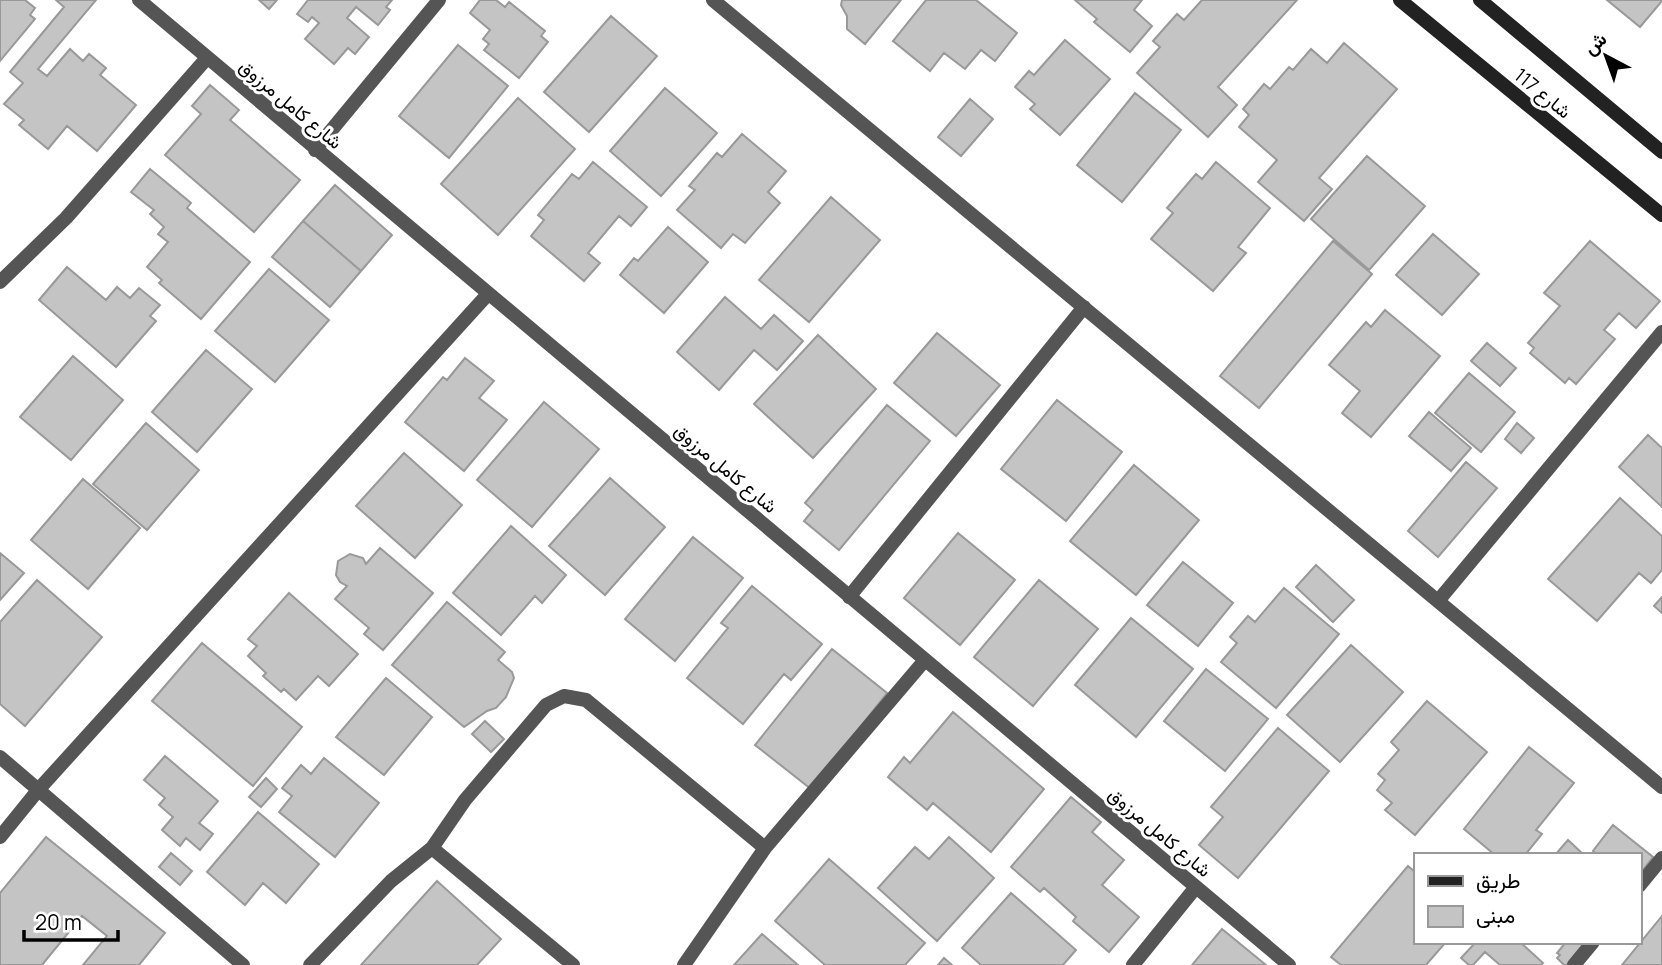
<svg xmlns="http://www.w3.org/2000/svg" width="1662" height="965" font-family="Manrope,Vazirmatn,sans-serif">
	<style>
		.building { fill: #c4c4c4; stroke: #999; stroke-width: 2 }
		.lines { fill: none; stroke-linecap: round; stroke-linejoin: round }
		.street { stroke: #555; stroke-width: 14 }
		.secondary { stroke: #222; stroke-width: 14 }
		.labels { text-anchor: middle; dominant-baseline: central; stroke-width: 6; stroke-linejoin: round; paint-order: stroke }
		.street-label { font-size: 19px; fill: #000; stroke: #fff }
	</style>
	<rect width="100%" height="100%" fill="#fff"/>
	<path class="building" d="M0,0H25L35,8L30,15L35,19L0,61Z
		M56,0H96L38,69L47,76L70,49L83,61L89,54L106,68L100,75L136,105L97,151L67,126L48,149L19,125L24,120L4,104L23,83L10,72L64,7Z
		M259,0H277L269,9Z
		M308,0H392L386,7L390,10L378,25L356,7L347,18L369,37L355,54L348,48L334,64L305,39L319,23L312,17L308,22L297,14Z
		M480,0H496L505,7L509,2L545,31L541,36L548,42L519,78L484,50L489,44L483,39L490,30L470,13Z
		M842,0H901L865,44L847,29V16L841,5Z
		M926,0H976L1017,33L995,61L981,50L965,69L944,53L930,71L893,41Z
		M1075,0H1142L1134,10L1152,26L1130,52L1094,22L1097,19Z
		M1202,0H1297L1218,87L1237,105L1208,137L1137,73L1160,47L1153,41L1177,14L1184,20Z
		M1607,0H1662V1L1640,27Z
		M611,16L657,56L589,132L544,92Z
		M1065,40L1110,79L1060,135L1030,109L1035,104L1015,87L1029,71L1034,75Z
		M1344,43L1397,89L1319,178L1332,189L1304,221L1258,182L1277,160L1239,127L1249,115L1243,109L1264,84L1270,89L1289,67L1293,70L1311,49L1327,63Z
		M458,45L508,86L449,158L399,116Z
		M210,85L239,110L230,120L300,180L254,232L165,155L201,114L192,106Z
		M665,88L717,133L661,196L610,151Z
		M1135,93L1181,130L1122,202L1077,165Z
		M518,98L575,149L498,235L441,184Z
		M970,99L993,119L961,156L938,137Z
		M742,134L786,171L768,192L780,203L745,243L733,234L721,248L677,210L695,190L689,186L717,153L722,157Z
		M1367,156L1425,206L1369,270L1311,219Z
		M593,162L647,207L631,226L619,216L588,253L600,263L584,281L531,236L544,220L538,215L572,174L579,179Z
		M1216,162L1270,208L1238,247L1246,253L1213,291L1151,239L1173,213L1167,208L1196,174L1202,179Z
		M150,169L191,203L187,208L250,262L201,319L159,283L162,280L147,267L168,242L158,234L164,227L150,214L154,210L131,192Z
		M335,185L392,235L361,271L303,221Z
		M831,197L880,240L809,322L759,280Z
		M303,221L361,271L330,307L272,257Z
		M668,227L708,262L664,313L620,275L634,258L638,261Z
		M1433,234L1479,274L1442,315L1396,275Z
		M1333,241L1372,274L1259,408L1220,376Z
		M1590,241L1660,301L1636,328L1619,313L1604,330L1615,339L1576,384L1569,378L1565,383L1530,353L1534,348L1528,343L1560,306L1544,293Z
		M67,267L106,300L117,287L130,298L139,288L160,305L150,316L156,321L116,367L39,300Z
		M269,269L329,320L275,382L215,331Z
		M725,297L761,329L774,315L803,341L777,370L754,350L719,390L677,352Z
		M1385,310L1440,356L1371,437L1342,413L1360,391L1329,365L1366,322L1371,327Z
		M937,333L1000,385L956,436L894,383Z
		M818,335L876,389L813,458L754,404Z
		M1487,343L1516,368L1500,386L1471,361Z
		M206,350L252,389L197,452L152,412Z
		M73,356L123,400L71,460L20,417Z
		M465,358L494,381L479,398L507,420L464,471L405,422L443,377L447,380Z
		M1469,373L1515,412L1481,452L1435,413Z
		M1057,400L1122,452L1066,521L1001,469Z
		M544,402L599,449L532,527L477,480Z
		M887,405L930,441L839,550L804,521L813,510L805,503Z
		M1429,412L1471,448L1451,471L1409,436Z
		M146,423L199,470L147,530L93,484Z
		M1517,423L1534,438L1521,453L1505,439Z
		M1648,435L1662,448V507L1619,467Z
		M404,453L462,505L415,558L356,506Z
		M1466,462L1497,488L1438,557L1408,531Z
		M1134,465L1199,520L1136,595L1070,541Z
		M610,478L665,527L605,595L549,546Z
		M83,479L140,528L88,589L31,540Z
		M1620,498L1662,536V570L1651,583L1639,573L1597,621L1548,579Z
		M511,526L566,575L542,603L535,596L501,635L453,593Z
		M958,533L1015,580L960,645L904,598Z
		M693,537L743,578L675,661L625,619Z
		M380,548L433,593L383,650L364,634L369,628L335,599L347,586L340,582L336,575L338,561L350,554L363,558L366,564Z
		M0,553L24,573L0,600Z
		M1183,562L1233,603L1198,646L1147,605Z
		M1316,565L1354,600L1333,622L1296,587Z
		M37,580L102,637L25,726L0,704V622Z
		M1039,580L1098,629L1033,706L974,657Z
		M752,586L822,644L791,680L784,674L743,724L687,678L728,628L721,623Z
		M1284,588L1339,634L1276,708L1221,662L1237,643L1230,637L1248,616L1255,622Z
		M289,593L358,654L329,686L318,676L296,700L284,689L281,692L263,676L266,673L248,656L257,646L248,639Z
		M1662,597V613L1654,606Z
		M447,602L505,652L498,660L512,672L514,678L506,697L496,708L487,711L464,727L392,665Z
		M1131,618L1193,669L1136,737L1075,685Z
		M202,643L302,727L253,786L152,701Z
		M1351,645L1403,692L1340,762L1287,715Z
		M832,649L887,693L811,789L755,745Z
		M1206,669L1268,719L1225,771L1164,721Z
		M386,678L432,717L384,775L336,737Z
		M1427,701L1487,752L1415,835L1385,810L1392,803L1377,790L1385,780L1378,774L1399,750L1391,742Z
		M953,712L1044,789L991,852L933,803L927,810L888,777L904,757L910,763Z
		M485,721L504,739L491,752L472,734Z
		M1278,728L1329,771L1238,878L1199,845L1223,817L1211,807Z
		M1529,747L1574,783L1536,830L1542,834L1525,855H1495L1464,829Z
		M165,756L218,801L199,823L213,834L200,850L186,838L180,846L162,830L173,817L159,805L165,798L144,780Z
		M324,758L379,803L335,857L279,812L292,796L282,788L301,765L311,774Z
		M266,778L277,789L261,807L249,797Z
		M1071,797L1101,822L1092,832L1124,860L1102,885L1139,917L1109,952L1073,921L1076,917L1044,888L1040,892L1011,867Z
		M258,812L319,864L286,903L263,883L245,905L207,872Z
		M1613,825L1653,857L1639,875V855H1597L1593,851Z
		M46,837L165,933L139,965H83L107,936L82,916L42,965H0V893Z
		M949,837L994,878L937,941L878,888L915,847L929,859Z
		M1568,840L1584,855H1555Z
		M171,853L192,871L180,885L159,867Z
		M829,859L925,943L905,965H825L775,921Z
		M1408,866L1415,872V942H1446L1426,965H1341L1331,957Z
		M437,881L501,939L477,965H361Z
		M1011,893L1076,950L1063,965H981L962,948Z
		M1662,916V965H1622Z
		M1222,929L1266,965H1192Z
		M762,934L798,965H734Z
		M1476,942H1520L1543,963L1541,965H1500L1485,952L1473,965H1469L1461,958Z
		M1566,942H1589L1569,965H1564L1557,958L1560,955L1557,953Z
		M944,958L952,965H938Z"/>
	<g class="lines">
		<path class="street" d="M139,0L1289,965
			M713,0L1662,787
			M315,150L439,0
			M0,282L66,218L207,58
			M849,597L1084,307
			M1438,601L1662,332
			M0,757L243,965
			M0,837L39,789L488,294
			M432,848L465,800L546,705L564,696L586,700L765,848
			M1639,886L1662,858
			M310,965L391,881L432,848L573,965
			M684,965L765,848L925,660
			M1133,965L1196,887
			M1574,965L1593,942"/>
		<path class="secondary" d="M1400,0L1662,215
			M1480,0L1662,152"/>
	</g>
	<g class="labels">
		<g class="street-label">
			<text transform="translate(1543 93) rotate(39)">شارع 117</text>
			<text transform="translate(291 104) rotate(40)">شارع كامل مرزوق</text>
			<text transform="translate(726 468) rotate(40)">شارع كامل مرزوق</text>
			<text transform="translate(1160 832) rotate(40)">شارع كامل مرزوق</text>
		</g>
	</g>
	<rect x="1414" y="853" width="228" height="91" fill="#ffffff" stroke="#999999" stroke-width="2"/>
	<rect x="1428" y="876" width="35" height="10" fill="#222222" stroke="#999999" stroke-width="2"/>
	<text x="1476" y="888" font-size="21" fill="#000000">طريق</text>
	<rect x="1428" y="906" width="35" height="21" fill="#c4c4c4" stroke="#999999" stroke-width="2"/>
	<text x="1476" y="923" font-size="21" fill="#000000">مبنى</text>
	<g transform="translate(1606 56) rotate(319)" stroke="#ffffff" stroke-width="5" paint-order="stroke">
	<path d="M0-5L12 26L0 18L-12 26Z" fill="#000000"/>
	<text y="-10" font-size="19" font-weight="bold" text-anchor="middle" fill="#000000">ش</text>
	</g>
	<path d="M24 930v10h94v-10" fill="none" stroke="#000000" stroke-width="3.5"/>
	<text x="35" y="930" font-size="21" fill="#000000" stroke="#ffffff" stroke-width="5" paint-order="stroke">20 m</text>
</svg>
